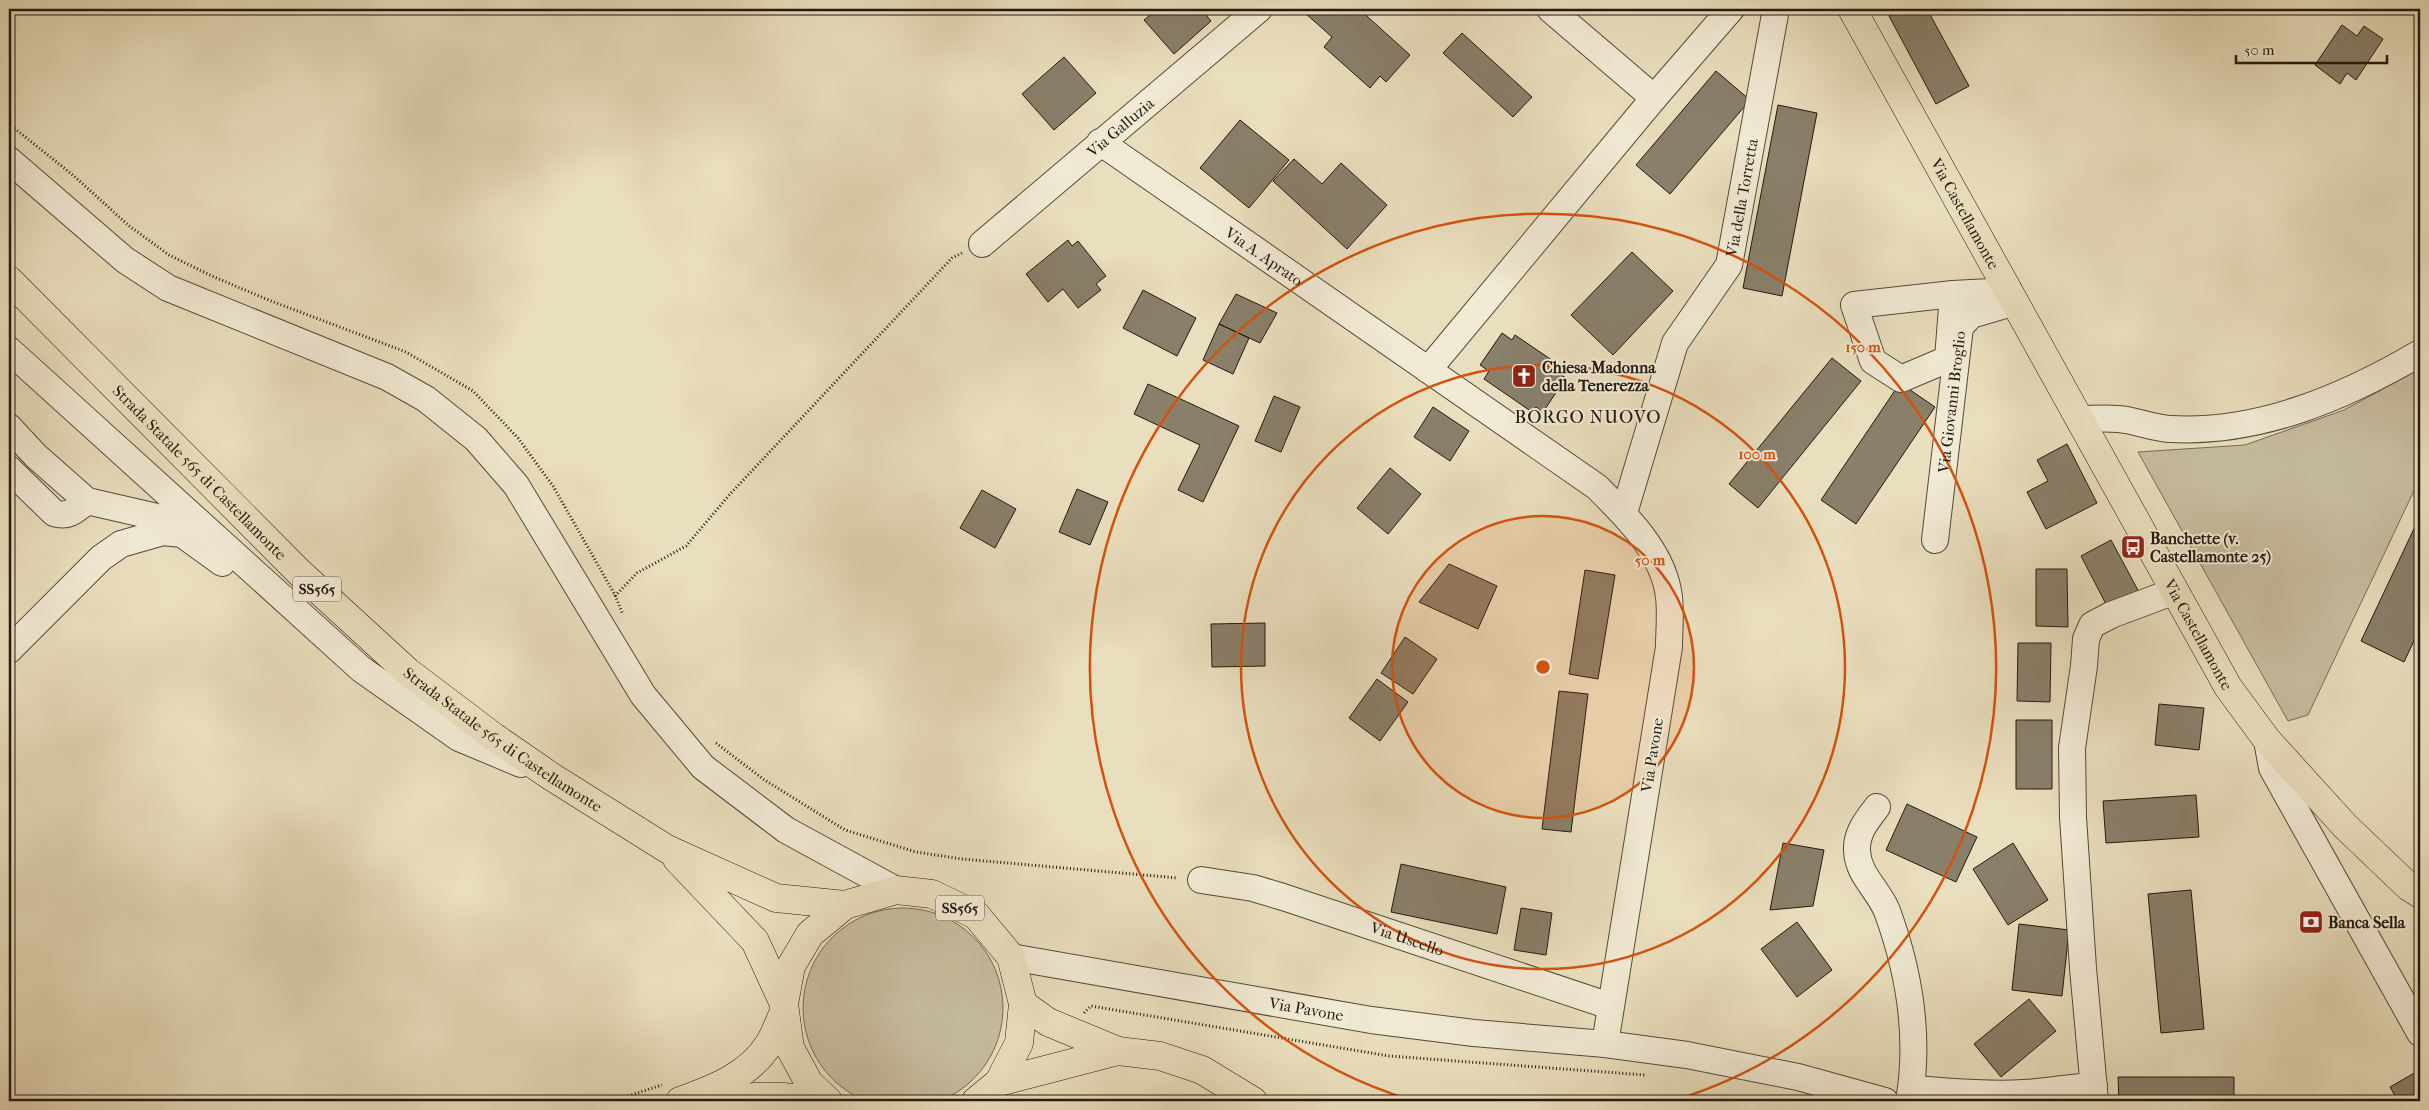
<svg xmlns="http://www.w3.org/2000/svg" width="2429" height="1110" font-family="'IM FELL French Canon',serif">
	<style>
		.green { fill: #c7bda0; stroke: #746b58 }
		.building { fill: #897f6a; stroke: #221911 }
		.lines { fill: none; stroke-linecap: round; stroke-linejoin: round }
		.minor-casing { stroke: #544a3c; stroke-width: 28 }
		.major-casing { stroke: #221911; stroke-width: 29 }
		.path { stroke: #221911; stroke-width: 3; stroke-dasharray: 1 2.5; stroke-linecap: butt }
		.minor { stroke: #f1ead4; stroke-width: 26 }
		.major { stroke: #e9debd; stroke-width: 28 }
		.ring { fill: none; stroke: #d4530c; stroke-width: 2.5 }
		.labels { text-anchor: middle; dominant-baseline: central; stroke-width: 4; stroke-linejoin: round; paint-order: stroke }
		.shield { fill: #f1ead4; stroke: #60584c; stroke-width: 1 }
		.shield-label { font-size: 15px; font-weight: bold; fill: #221911 }
		.street-label { font-size: 16px; fill: #221911; stroke: #f1ead4 }
		.poi-label { font-size: 16px; font-weight: bold; fill: #221911; stroke: #f1ead4; text-anchor: start }
		.neighbourhood-label { font-size: 18px; letter-spacing: 1px; fill: #221911; stroke: #f1ead4 }
		.centre { fill: #d4530c; stroke: #f1ead4; stroke-width: 2.5 }
		.ring-label { font-size: 15px; text-anchor: middle; font-weight: bold; fill: #d4530c; stroke: #f1ead4; stroke-width: 4; stroke-linejoin: round; paint-order: stroke }
	</style>
	<rect width="100%" height="100%" fill="#e9debd"/>
	<filter id="stains"><feTurbulence type="fractalNoise" baseFrequency=".004" numOctaves="4"/><feColorMatrix values="0 0 0 0 .2 0 0 0 0 .09 0 0 0 0 .02 0 0 0 .5 -.17"/></filter>
	<radialGradient id="worn" r=".72"><stop offset=".6" stop-color="#630" stop-opacity="0"/><stop offset="1" stop-color="#630" stop-opacity=".3"/></radialGradient>
	<path class="green" d="M2420,369V478L2308,715L2288,721L2138,452L2245,445L2344,410Z
		M803 1008a100 100 0 1 1 200 0a100 100 0 1 1-200 0Z"/>
	<path class="building" d="M1158,9H1201L1211,21L1174,54L1144,20Z
		M1309,9H1359L1410,55L1386,82L1380,76L1370,88L1324,47L1332,37L1305,13Z
		M1902,9H1927L1969,86L1936,104L1889,16Z
		M2342,25L2357,36L2364,26L2383,39L2356,80L2347,73L2340,84L2315,65Z
		M1462,33L1532,97L1513,117L1443,53Z
		M1064,57L1096,93L1054,130L1022,94Z
		M1716,71L1750,100L1670,194L1636,165Z
		M1778,105L1817,113L1782,296L1743,288Z
		M1240,120L1289,160L1249,208L1200,168Z
		M1294,159L1322,184L1341,163L1387,205L1347,249L1273,181Z
		M1068,240L1072,246L1078,241L1106,276L1096,284L1101,290L1078,308L1063,289L1048,302L1026,274Z
		M1632,252L1673,291L1613,355L1571,315Z
		M1143,290L1196,318L1177,356L1123,328Z
		M1236,294L1277,313L1260,343L1219,324Z
		M1219,324L1249,338L1233,374L1203,360Z
		M1502,333L1512,340L1515,335L1562,367L1558,373L1566,378L1543,412L1536,407L1532,412L1484,379L1489,371L1480,365Z
		M1832,358L1861,381L1758,508L1729,484Z
		M1900,383L1935,407L1856,524L1821,500Z
		M1148,384L1239,426L1203,502L1178,490L1200,445L1134,414Z
		M1274,396L1300,407L1281,452L1255,441Z
		M1433,407L1469,431L1450,461L1414,437Z
		M2067,444L2097,503L2046,529L2027,492L2048,481L2037,460Z
		M1390,468L1421,494L1388,534L1357,508Z
		M1077,489L1108,502L1090,545L1059,532Z
		M982,490L1016,509L995,548L960,528Z
		M2420,516V628L2404,662L2361,641Z
		M2111,540L2140,594L2109,610L2081,556Z
		M1449,564L1497,586L1478,629L1419,602Z
		M2036,569H2067L2068,627L2036,626Z
		M1585,570L1615,575L1598,679L1569,674Z
		M1265,623V666L1212,667L1211,624Z
		M1405,637L1437,659L1413,694L1381,673Z
		M2018,643H2051L2050,702L2017,701Z
		M1377,679L1408,702L1380,741L1349,718Z
		M1559,691L1588,694L1571,832L1542,829Z
		M2159,704L2204,708L2199,750L2155,745Z
		M2016,720H2052V789H2016Z
		M2196,795L2199,837L2106,843L2103,801Z
		M1907,804L1977,837L1956,882L1886,850Z
		M1783,843L1824,850L1813,906L1770,910Z
		M2013,843L2048,900L2008,925L1973,869Z
		M1401,864L1506,887L1497,934L1391,912Z
		M2191,890L2204,1029L2161,1033L2148,894Z
		M1521,908L1552,913L1546,955L1514,950Z
		M1797,922L1832,970L1797,997L1761,949Z
		M2019,924L2069,930L2062,996L2012,990Z
		M2029,999L2056,1031L2001,1077L1974,1044Z
		M2416,1072L2420,1079V1101H2398L2390,1087Z
		M2118,1077H2234V1101H2119Z"/>
	<g class="lines">
		<defs>
			<g id="minor">
				<path d="M1550,9L1654,98"/>
				<path id="s1" d="M1100,142L1597,487C1627,517 1664,553 1669,597C1671,614 1669,631 1669,647L1605,1044"/>
				<path d="M9,160L125,260L168,288L387,377L426,399L476,439L516,485L643,695L703,767L786,830L896,890"/>
				<path id="s2" d="M982,244L1259,9"/>
				<path d="M1953,294L1948,359L1901,379L1873,361L1854,305L1953,294L2009,291"/>
				<path d="M9,350L361,669L459,738L521,764"/>
				<path d="M1428,370L1654,98L1731,9"/>
				<path d="M2080,419C2092,419 2105,418 2118,419C2135,420 2152,428 2170,429C2259,434 2345,397 2420,353"/>
				<path d="M9,427L36,456L87,501L161,518L182,533"/>
				<path d="M9,469L54,513C68,518 76,510 87,501"/>
				<path id="s3" d="M1624,513L1675,343L1729,265L1776,9"/>
				<path id="s4" d="M1935,540L1960,327L1971,315L2015,302"/>
				<path d="M9,650L101,558L121,544L163,532L182,534L222,563"/>
				<path d="M2267,740L2272,768L2420,1033"/>
				<path d="M1877,807C1867,820 1856,833 1857,851C1858,875 1878,889 1887,911C1909,971 1920,1037 1909,1101"/>
				<path id="s5" d="M1201,880L1253,888L1283,897L1610,1006"/>
				<path id="s6" d="M1011,957L1371,1020L1474,1033L1605,1044L1687,1055L1798,1077L1885,1101"/>
				<path d="M1911,1089C1948,1091 1987,1096 2024,1093C2048,1092 2070,1087 2094,1086"/>
				<path d="M2095,1101L2083,968L2073,817L2072,748L2084,666L2086,639L2092,625L2111,615L2175,591"/>
			</g>
			<g id="major">
				<path id="s7" d="M1852,9L2228,687L2267,740L2345,826L2409,887L2420,894"/>
				<path id="s8" d="M9,280L299,572L408,672L494,737L552,777L667,849L776,898L845,905"/>
				<path d="M677,859L755,941L784,1004"/>
				<path d="M1023,1004L1048,1022L1118,1051L1160,1056L1202,1070L1253,1101"/>
				<path d="M999,1082L1118,1051"/>
				<path d="M680,1101C713,1089 749,1076 769,1044C775,1034 779,1022 784,1012"/>
				<path d="M725,1101C754,1096 781,1094 809,1101"/>
				<path d="M828,1101L809,1083L790,1048L784,1004L791,966L810,934L845,905L896,890L932,894L976,915L1011,957L1023,1004L1019,1043L999,1082L976,1101"/>
			</g>
		</defs>
		<use href="#minor" class="minor-casing"/>
		<use href="#major" class="major-casing"/>
		<path class="path" d="M9,124L74,176L128,225L169,255L214,277L271,301L406,352L473,391L518,438L553,486L615,595L623,615
			M615,596L637,573L686,546L731,493L952,258L962,253
			M716,743L763,779L845,830L916,852L962,859L1178,878
			M1084,1013L1091,1006L1389,1056L1645,1075
			M590,1101L628,1096L662,1085"/>
		<use href="#minor" class="minor"/>
		<use href="#major" class="major"/>
	</g>
	<circle cx="1543" cy="667" r="151" fill="#d4530c" fill-opacity=".12"/>
	<g class="ring">
		<circle cx="1543" cy="667" r="151"/>
		<circle cx="1543" cy="667" r="302"/>
		<path d="M1411 1100A453 453 0 1 1 1675 1100"/>
	</g>
	<defs>
		<symbol id="church-square" viewBox="-11 -11 22 22"><rect x="-9" y="-9" width="18" height="18" rx="4" fill="#8f2418" stroke="#f1ead4"/><path d="M-1.2-6h2.4v3.5h3.3v2.4h-3.3V6h-2.4V-.1h-3.3v-2.4h3.3Z" fill="#fff"/></symbol>
		<symbol id="bus-square" viewBox="-11 -11 22 22"><rect x="-9" y="-9" width="18" height="18" rx="4" fill="#8f2418" stroke="#f1ead4"/><path d="M-5-6H5V4H4V6H2V4H-2V6H-4V4H-5ZM-3.5-4V0h7V-4ZM-3.5 1.2v1.5H-2V1.2ZM2 1.2v1.5H3.5V1.2Z" fill="#fff"/></symbol>
		<symbol id="bank-square" viewBox="-11 -11 22 22"><rect x="-9" y="-9" width="18" height="18" rx="4" fill="#8f2418" stroke="#f1ead4"/><path d="M-6-4H6V4H-6ZM0-2.3a2.3 2.3 0 1 0 0 4.6a2.3 2.3 0 1 0 0-4.6Z" fill="#fff"/></symbol>
	</defs>
	<g fill-rule="evenodd">
		<use href="#church-square" x="1510" y="362" width="28" height="28"/>
		<use href="#bus-square" x="2119" y="533" width="28" height="28"/>
		<use href="#bank-square" x="2297" y="908" width="28" height="28"/>
	</g>
	<g class="labels">
		<g class="shield">
			<rect x="293" y="576.5" width="48" height="25" rx="4"/>
			<rect x="936" y="895.5" width="48" height="25" rx="4"/>
		</g>
		<g class="shield-label">
			<text x="317" y="589">SS565</text>
			<text x="960" y="908">SS565</text>
		</g>
		<g class="street-label">
			<text stroke="none"><textPath href="#s2" startOffset="181">Via Galluzia</textPath></text>
			<text stroke="none"><textPath href="#s3" startOffset="341">Via della Torretta</textPath></text>
			<text stroke="none"><textPath href="#s7" startOffset="234">Via Castellamonte</textPath></text>
			<text stroke="none"><textPath href="#s1" startOffset="200">Via A. Aprato</textPath></text>
			<text stroke="none"><textPath href="#s4" startOffset="139">Via Giovanni Broglio</textPath></text>
			<text stroke="none"><textPath href="#s8" startOffset="271">Strada Statale 565 di Castellamonte</textPath></text>
			<text stroke="none"><textPath href="#s7" startOffset="715">Via Castellamonte</textPath></text>
			<text stroke="none"><textPath href="#s8" startOffset="676">Strada Statale 565 di Castellamonte</textPath></text>
			<text transform="translate(1652 755) rotate(-81)">Via Pavone</text>
			<text stroke="none"><textPath href="#s5" startOffset="215">Via Uscello</textPath></text>
			<text stroke="none"><textPath href="#s6" startOffset="300">Via Pavone</textPath></text>
		</g>
		<g class="poi-label">
			<text x="1542" y="367">Chiesa Madonna<tspan x="1542" dy="18">della Tenerezza</tspan></text>
			<text x="2150" y="538">Banchette (v.<tspan x="2150" dy="18">Castellamonte 25)</tspan></text>
			<text x="2328" y="922">Banca Sella</text>
		</g>
		<g class="neighbourhood-label">
			<text x="1588" y="417">BORGO NUOVO</text>
		</g>
	</g>
	<circle cx="1543" cy="667" r="8" class="centre"/>
	<g class="ring-label">
		<text x="1863" y="352">150 m</text>
		<text x="1757" y="459">100 m</text>
		<text x="1650" y="565">50 m</text>
	</g>
	<rect width="2429" height="1110" fill="none" stroke="#e9debd" stroke-width="30"/>
	<rect x="10" y="10" width="2409" height="1090" fill="none" stroke="#221911" stroke-width="2.5"/>
	<rect x="15" y="15" width="2399" height="1080" fill="none" stroke="#221911"/>
	<path d="M2236 55v8h151v-8" fill="none" stroke="#221911" stroke-width="2.5"/>
	<text x="2244" y="55" font-size="15" fill="#221911" stroke="#f1ead4" stroke-width="4" paint-order="stroke">50 m</text>
	<rect width="100%" height="100%" filter="url(#stains)"/>
	<rect width="100%" height="100%" fill="url(#worn)"/>
</svg>
